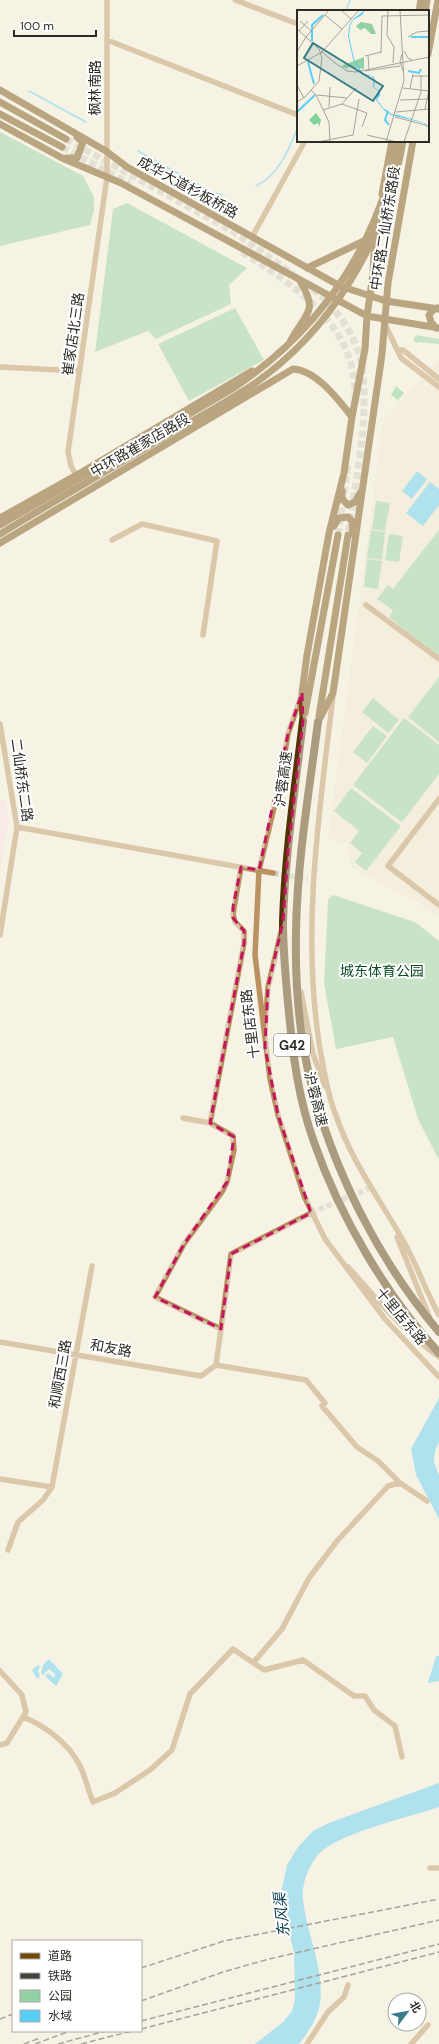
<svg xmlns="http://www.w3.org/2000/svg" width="439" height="2044" font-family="'DM Sans','Noto Sans SC',sans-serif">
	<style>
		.industrial { fill: #fbe1e6 }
		.education { fill: #f1e8d3 }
		.green { fill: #92d1a2 }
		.forest { fill: #7fd396 }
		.water { fill: #59cef7 }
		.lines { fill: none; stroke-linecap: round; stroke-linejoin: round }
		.stream { stroke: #59cef7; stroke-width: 1.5 }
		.minor-tunnel { stroke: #cecbbf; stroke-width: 5.5; stroke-dasharray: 5.5 3; stroke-linecap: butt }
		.major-tunnel { stroke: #cecbbf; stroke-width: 7; stroke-dasharray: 7 3.5; stroke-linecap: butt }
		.minor { stroke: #ba9262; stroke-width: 5.5 }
		.major { stroke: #724807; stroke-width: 7 }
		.highway { stroke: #513204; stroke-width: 8 }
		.rail { stroke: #44423c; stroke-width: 1.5; stroke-dasharray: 6 3; stroke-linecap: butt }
		.major-bridge { stroke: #724807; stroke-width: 7 }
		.marked { fill: none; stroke: #c2185b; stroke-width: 3; stroke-dasharray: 8 5; stroke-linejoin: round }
		.labels { text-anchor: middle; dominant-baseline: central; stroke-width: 4; stroke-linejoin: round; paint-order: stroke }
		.shield { fill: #fff; stroke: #6c6b67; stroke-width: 1 }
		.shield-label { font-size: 13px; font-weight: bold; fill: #2d2b26 }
		.street-label { font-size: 14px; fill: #2d2b26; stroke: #fff }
		.park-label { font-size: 14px; fill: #0d4d26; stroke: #fff }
		.water-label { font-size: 15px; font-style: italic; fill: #0e4253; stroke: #fff }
		.inset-river { fill: none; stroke: #59cef7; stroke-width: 2 }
		.inset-road { fill: none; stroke: #a6a399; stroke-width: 1 }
		.view { fill: #367d87; fill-opacity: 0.15; stroke: #367d87; stroke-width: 2 }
		.inset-edge { fill: none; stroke: #2d2b26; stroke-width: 2 }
	</style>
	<rect width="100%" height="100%" fill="#f6f3e5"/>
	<path class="industrial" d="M6,800L9,821L0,868V801Z"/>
	<path class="education" d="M439,358V915L351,867L348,844L328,839L383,422Z"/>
	<path class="green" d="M0,132L83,176L94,197V211L90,225L0,246Z
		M127,203L247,268L229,285L231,304L156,339L148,331L95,352L113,209Z
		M235,308L264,360L189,401L158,344Z
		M416,335L439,339V344L419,342L417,343L413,340Z
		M376,501L390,503L385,531L372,529Z
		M371,530L385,532L382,560L367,558Z
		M439,530V656L415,639L389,617L393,610L377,599L388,585L393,589Z
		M389,534L403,536L399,562L385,560Z
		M367,559L382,561L378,589L364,587Z
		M439,677V742L408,717Z
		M373,698L399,720L388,733L362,712Z
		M404,718L439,745V774L402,822L353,785Z
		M373,726L387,736L367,763L353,752Z
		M351,788L401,826L366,871L355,862L362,853L350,843L359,831L334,811Z
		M333,895L415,922L439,941V1160L418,1119L393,1037L336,1049L324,983L328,899Z"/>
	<path class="forest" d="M396,386L404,393L398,400L391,395Z"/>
	<path class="water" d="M417,471L427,479L412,499L402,491Z
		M430,482L439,489V505L423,526L406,513Z
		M439,1398V1442L435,1451L434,1462L439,1475V1519L416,1475L411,1449Z
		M436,1656H439V1681L428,1683Z
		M49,1659L63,1674L56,1686L45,1676L48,1673L54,1678L55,1674L49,1669L43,1675L41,1674L43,1665Z
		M38,1665L40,1666L38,1671L40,1676L37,1679L32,1670Z
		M439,1783V1807C409,1817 346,1832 323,1850C310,1861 301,1884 303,1900C307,1934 325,1970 320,2004C317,2019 308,2033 299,2044H255L283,2022L292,2011L295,1999L294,1952L284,1914L282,1888L287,1865L298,1847L314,1830L334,1821Z"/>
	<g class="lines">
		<path class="stream" d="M346,11L350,0
			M29,91L86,122
			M138,151L213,193L222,195
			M256,186C279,175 289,149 298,127"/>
		<path class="minor-tunnel" d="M273,873L308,879
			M311,1213L370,1188"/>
		<path class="major-tunnel" d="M66,139L234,232L293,274
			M62,147L130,184
			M242,252C294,285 356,325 355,395
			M313,289C335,307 355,333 361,362C371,410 355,485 348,535
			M338,535L348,465"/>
		<path class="minor" d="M235,0L298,24
			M107,40L298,115
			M252,237L305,141
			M384,322L401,358L439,387
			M398,350H403L439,379
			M0,367L80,371
			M78,479L71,466L68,452L107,177V0
			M112,540L142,524L217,541L203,635
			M366,605L439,659
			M301,696L288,734L279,787L259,870L255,955L270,1079L278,1115L304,1196L325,1239L385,1319L439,1377
			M333,696C319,813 301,932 320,1049C324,1070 327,1093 335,1113C352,1163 380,1199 405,1244C418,1267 426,1292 439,1315
			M0,724L17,827L0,935
			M439,799L388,866L439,905
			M17,827L273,873
			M301,992L313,1054L325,1086
			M265,1028L268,987L281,932
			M183,1118L210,1123L233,1136L234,1150L227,1182L222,1192L184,1244L155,1297L221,1329L216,1365L306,1380L325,1403L322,1406L357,1447L378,1461L400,1483L427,1501
			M210,1123L244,943V931L235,922L233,914L241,867
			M397,1237L429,1316
			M348,1267C379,1301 401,1330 439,1357
			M221,1329L231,1254L311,1213
			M0,1342L201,1376L216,1365
			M0,1479L52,1487
			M8,1550L18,1522L43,1500L52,1487L92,1266
			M253,1663L282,1629L309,1578L337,1541L388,1486L400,1483
			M0,1671L22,1695L26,1712L7,1743L0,1745
			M23,1717C44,1725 68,1743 79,1764C85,1775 88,1790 93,1802L115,1793L150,1770L172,1750L190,1694L233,1649L264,1670L303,1660L354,1696H365L374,1710L395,1726L402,1757
			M430,1868H439
			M307,2044L328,2012L344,1997L348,1985
			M411,2044L428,2025"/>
		<path class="major" d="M419,11L421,0
			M425,11L427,0
			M428,54L438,0
			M0,90L106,151L127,167L340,286L386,301L439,309
			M0,102L66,139
			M0,114L62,147
			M0,124L62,158L121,183L367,316L439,328
			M66,158H77L83,142L77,137
			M382,194L392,141
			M307,268L366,240
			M436,328L431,322L429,315L432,311L437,308
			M291,340C306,312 319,312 300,281
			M342,491V499L348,505L355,502L360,493
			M0,518L82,472L252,371
			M334,526L339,518L348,517L352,521L353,534
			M0,543L293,369C316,370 339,400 352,417
			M305,713L338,535
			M319,716L348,535
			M303,721L302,693L307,655L329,533L344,473L352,417L365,349L367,316L373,274L375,234
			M318,722L333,693L382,354L388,283L413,141"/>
		<path class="highway" d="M303,721C295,788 285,855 283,922C283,953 286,983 289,1013C293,1057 299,1101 314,1142C339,1215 387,1297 439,1353
			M318,722C309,792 297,862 296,932C295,981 299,1035 311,1083C334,1172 379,1261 439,1332"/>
		<path class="rail" d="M141,1968L224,1941L439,1899
			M141,2001L223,1972L269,1959L439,1920
			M0,2019L13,2014
			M141,2021L439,1944
			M141,2029L439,1952
			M24,2044L40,2038
			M35,2044L70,2031
			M58,2044L106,2031
			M81,2044L132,2031"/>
		<path class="major-bridge" d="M0,525L232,389C309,338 362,268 389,180C393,167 394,154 396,141
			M0,534C51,503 103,473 154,443C185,425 217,408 248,388C332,332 386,239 403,141"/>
	</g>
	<path d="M0 0H439V2044H0ZM302,693L303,721L288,852L283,922L268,987L265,1047L278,1115L311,1213L231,1254L221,1329L155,1297L184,1244L227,1182L234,1137L210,1123L244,943V931L233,918V907L241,867L259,870L288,734Z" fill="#f6f3e5" fill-opacity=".55" fill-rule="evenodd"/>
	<path class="marked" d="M302,693L303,721L288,852L283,922L268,987L265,1047L278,1115L311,1213L231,1254L221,1329L155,1297L184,1244L227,1182L234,1137L210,1123L244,943V931L233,918V907L241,867L259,870L288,734Z"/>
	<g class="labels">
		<rect class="shield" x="274" y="1034" width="36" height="22" rx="3"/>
		<g class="shield-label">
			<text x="292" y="1045">G42</text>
		</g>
		<g class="street-label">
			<text transform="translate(95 88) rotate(-90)">枫林南路</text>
			<text transform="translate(188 187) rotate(29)">成华大道杉板桥路</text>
			<text transform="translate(385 228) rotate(-81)">中环路二仙桥东路段</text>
			<text transform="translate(73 334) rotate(-82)">崔家店北三路</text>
			<text transform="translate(140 445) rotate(-30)">中环路崔家店路段</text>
			<text transform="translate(283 779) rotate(-83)">沪蓉高速</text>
			<text transform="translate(22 780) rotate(82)">二仙桥东二路</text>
			<text transform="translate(250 1024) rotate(-97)">十里店东路</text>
			<text transform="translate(316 1099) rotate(76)">沪蓉高速</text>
			<text transform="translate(401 1316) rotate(50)">十里店东路</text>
			<text transform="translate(111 1348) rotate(10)">和友路</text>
			<text transform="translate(60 1374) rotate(-80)">和顺西三路</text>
		</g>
		<g class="park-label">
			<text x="382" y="971">城东体育公园</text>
		</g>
		<g class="water-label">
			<text transform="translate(282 1915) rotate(-96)">东风渠</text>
		</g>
	</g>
	<g transform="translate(297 10)">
		<rect width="132" height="132" fill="#f6f3e5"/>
		<path d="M64,12L75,14L79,24H74L68,18L63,20L59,16ZM67,47V59L51,57L50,59L44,56Z" fill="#92d1a2"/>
		<path d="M19,103L24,110L22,117L21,113L17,115L12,110Z" fill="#7fd396"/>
		<path d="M68,0L65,5L56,10L53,16L52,26L57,49L66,64L73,65L77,67L78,70L77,77L83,81V85L80,90L87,99L90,100L94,104L101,105L128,113L132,121L127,113L94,105L87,100L79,90L82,81L76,77L77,69L74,66L65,65L56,49L51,26L52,16L56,9Z" fill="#59cef7"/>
		<path class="inset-river" d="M114,27H132M15,31V15L26,5M11,52L17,74M111,61L122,63L124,59M91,101L88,110L92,115M0,102L18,85"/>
		<path class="inset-road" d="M44,0L54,9M91,0L90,25L97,37L96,53M28,5L45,19M85,6L132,5M3,11L14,21M0,19L22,39L25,48L22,71L8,87L0,92M2,21L11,11M111,27L120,22L132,21M24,41L38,53M107,41L111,48L115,50M0,42L9,27L32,0M84,43L85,6M105,44L103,51L106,61M71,45L72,60M68,46L84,42M38,53L50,61L59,62L132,47M0,56L25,42L62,0M68,61L103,56M115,66H132M0,75L7,88M106,78L132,81M113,78L116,64M14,80L19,85L32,112L33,132M20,85L50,88M103,90L132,89M45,94L59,78M32,97L33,77M128,99L132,80V57M26,100L45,94L70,103L65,117M99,102L132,99M98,107L132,116M56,125L62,89M70,125L100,132M21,132L56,125M89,132L107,71L103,0M107,132L124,82V65"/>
		<path class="view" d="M16,33L86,76L76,91L7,48Z"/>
		<rect width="132" height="132" class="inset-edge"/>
	</g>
	<rect x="12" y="1940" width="130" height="92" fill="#ffffff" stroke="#abaaa8"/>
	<rect x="20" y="1953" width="20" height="6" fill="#724807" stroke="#abaaa8"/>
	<text x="48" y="1960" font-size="12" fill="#2d2b26">道路</text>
	<rect x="20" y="1973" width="20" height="6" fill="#44423c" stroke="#abaaa8"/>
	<text x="48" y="1980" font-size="12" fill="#2d2b26">铁路</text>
	<rect x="20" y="1990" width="20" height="12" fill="#92d1a2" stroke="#abaaa8"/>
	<text x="48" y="2000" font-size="12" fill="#2d2b26">公园</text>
	<rect x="20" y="2010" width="20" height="12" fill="#59cef7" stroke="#abaaa8"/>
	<text x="48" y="2020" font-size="12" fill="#2d2b26">水域</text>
	<g transform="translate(407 2012) rotate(58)"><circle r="19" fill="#ffffff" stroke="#abaaa8"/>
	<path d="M0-3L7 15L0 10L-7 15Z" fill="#367d87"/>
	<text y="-6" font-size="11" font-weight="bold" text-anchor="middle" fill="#2d2b26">北</text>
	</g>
	<path d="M14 30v6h82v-6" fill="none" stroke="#2d2b26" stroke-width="2"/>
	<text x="20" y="30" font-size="12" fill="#2d2b26" stroke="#ffffff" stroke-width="3" paint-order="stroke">100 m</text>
</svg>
